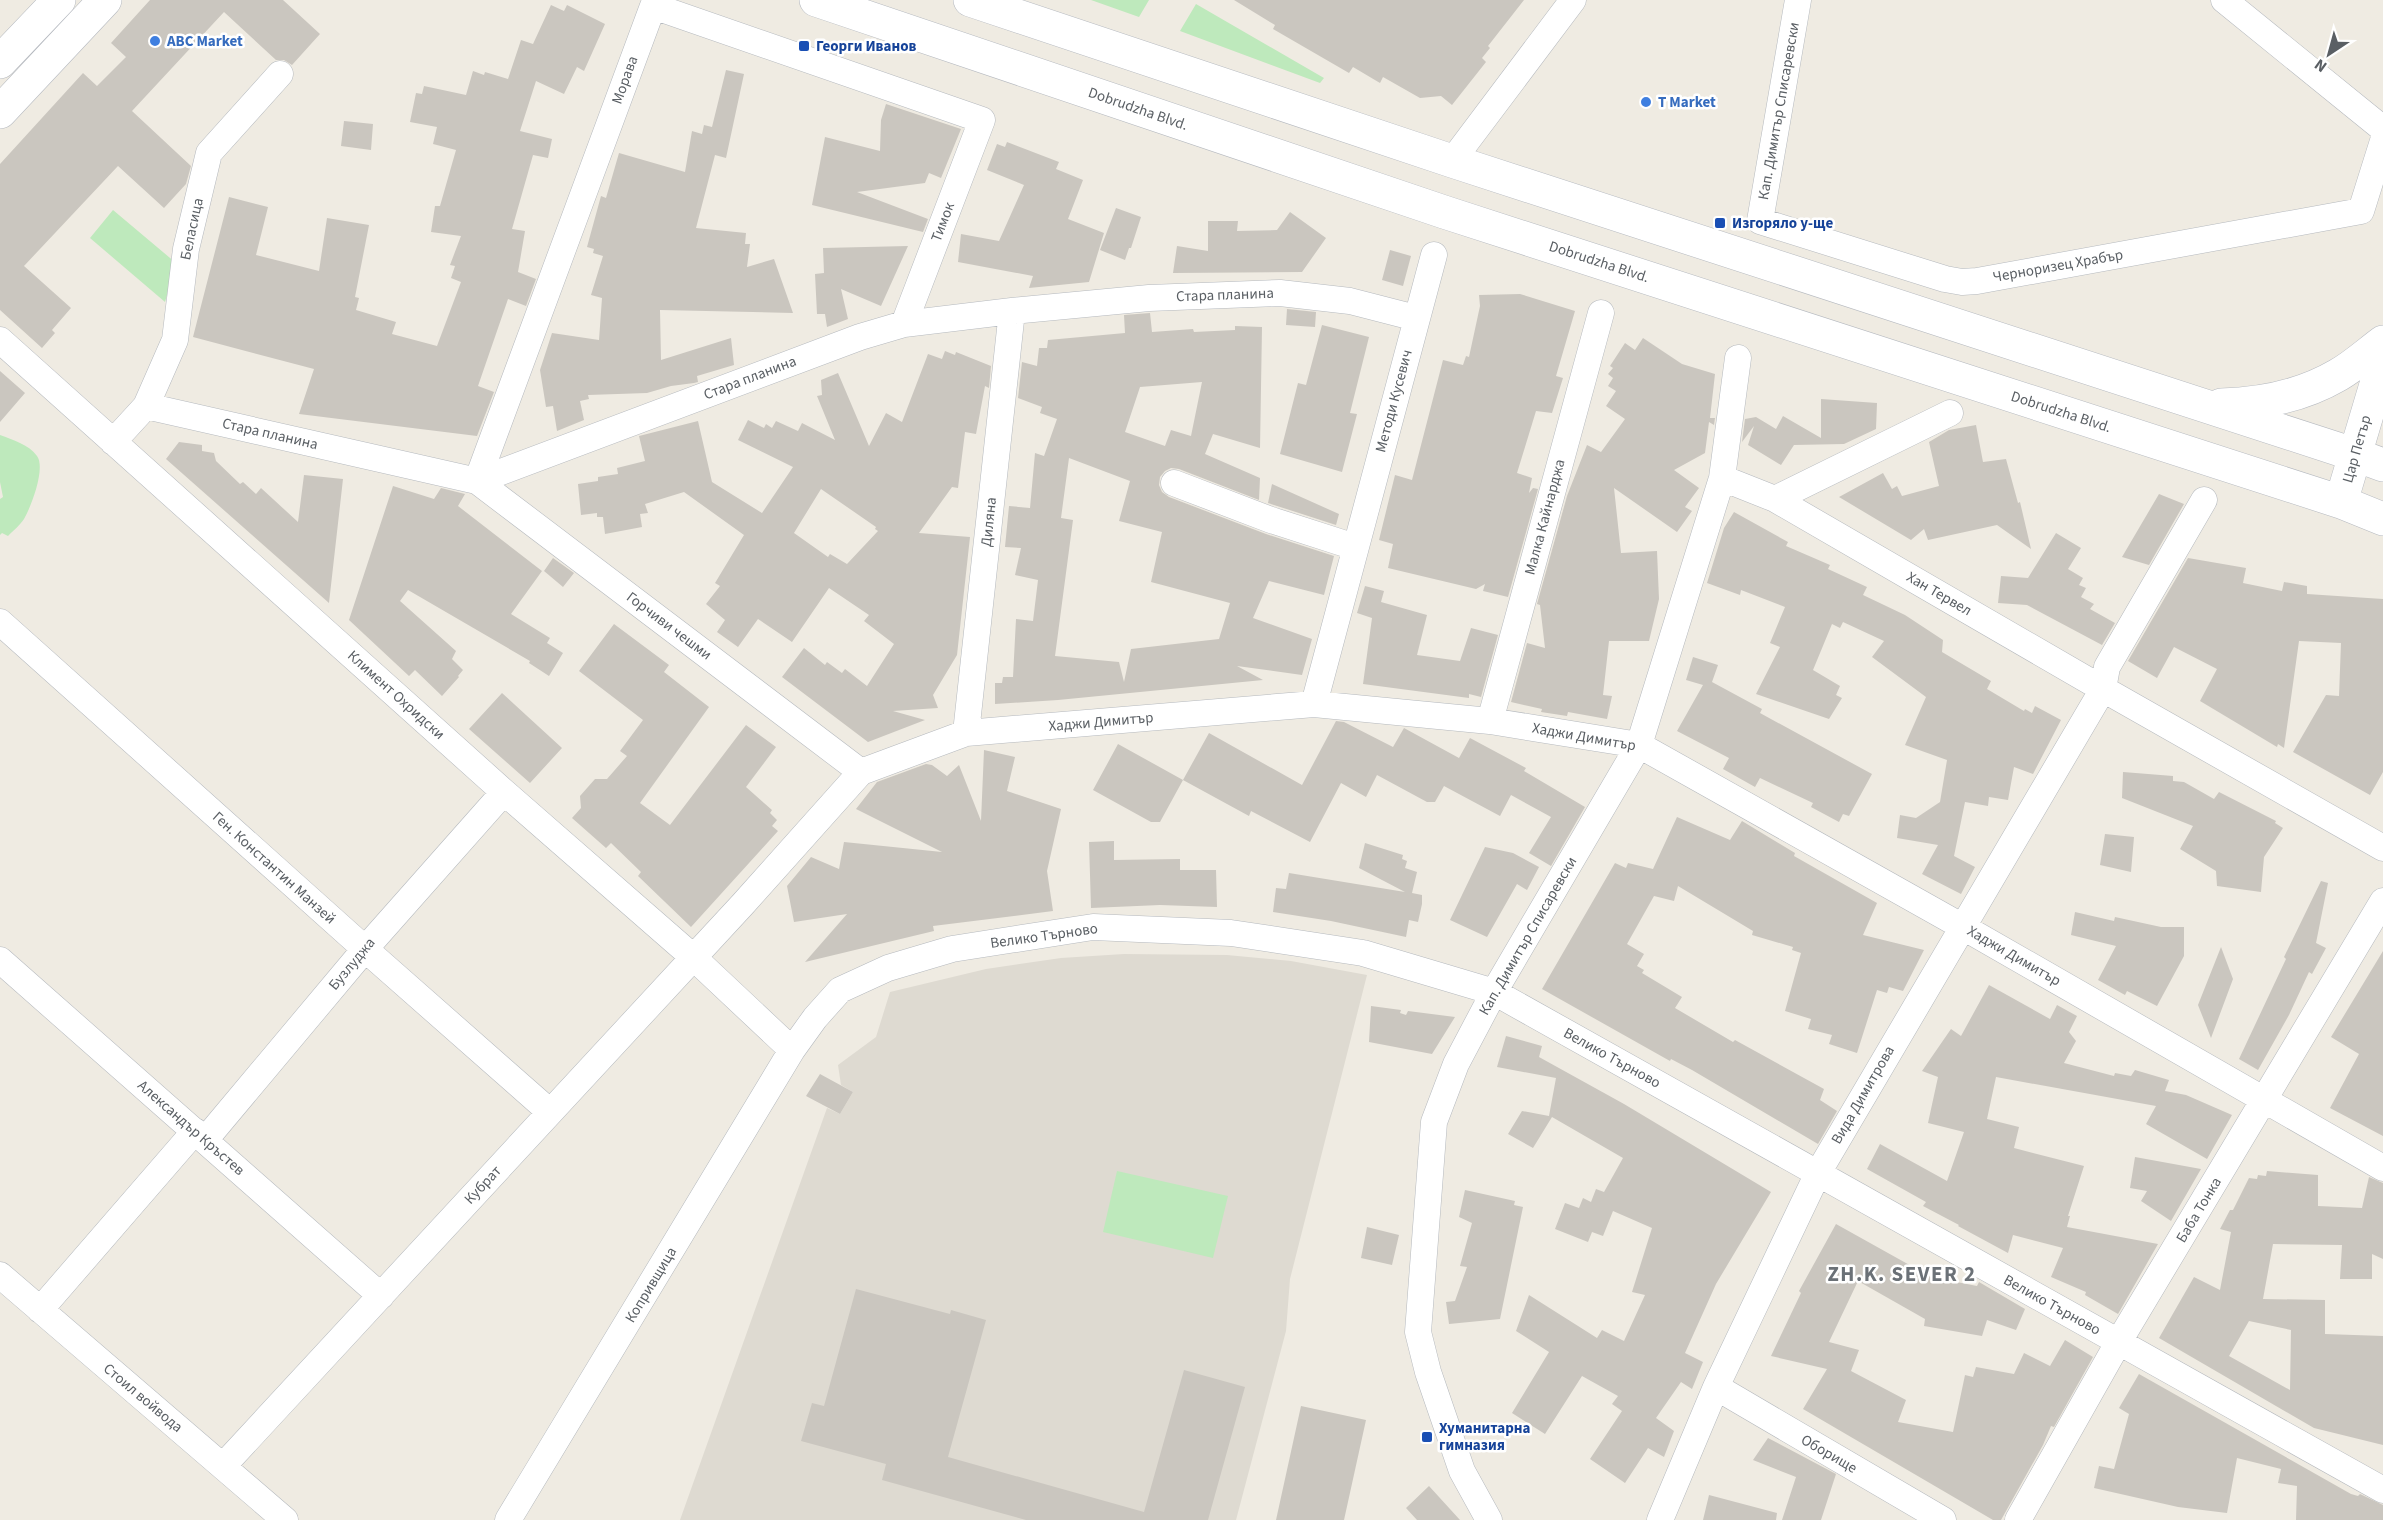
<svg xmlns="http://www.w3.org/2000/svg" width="2383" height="1520" font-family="'Source Sans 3',sans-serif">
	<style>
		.education { fill: #dedad1 }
		.green { fill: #bee9bc }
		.building { fill: #cac6bf; fill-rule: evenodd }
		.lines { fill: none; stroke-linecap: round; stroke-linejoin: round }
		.street-casing { stroke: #b5b9be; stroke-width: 27 }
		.secondary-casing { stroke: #b6bac0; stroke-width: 34 }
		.street { stroke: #fff; stroke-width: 26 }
		.secondary { stroke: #fff; stroke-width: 33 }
		.shop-dot { fill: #3f7fe0; stroke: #fff; stroke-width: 2 }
		.transit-dot { fill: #1a4fb4; stroke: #fff; stroke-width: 2 }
		.labels { text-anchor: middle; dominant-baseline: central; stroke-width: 5; stroke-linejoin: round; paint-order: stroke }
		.shop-label { font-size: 15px; font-weight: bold; fill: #366cbe; stroke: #fff; text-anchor: start }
		.transit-label { font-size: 15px; font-weight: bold; fill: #164399; stroke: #fff; text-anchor: start }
		.street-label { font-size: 15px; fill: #5a5f64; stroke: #fff }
		.district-label { font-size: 21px; font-weight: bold; letter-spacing: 1.5px; fill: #6b7177; stroke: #fff }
	</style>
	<rect width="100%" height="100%" fill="#efebe2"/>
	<path class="education" d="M1124,954L1227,955L1291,961L1367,975L1290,1279L1286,1331L1236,1520H680L827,1108L840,1114L853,1092L841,1085L838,1065L876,1037L890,992L986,969L1061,958Z"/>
	<path class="green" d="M1091,0H1149L1139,17Z
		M1196,4L1324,78L1320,83L1180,31Z
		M113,210L176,263L165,302L90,238Z
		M0,435C13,440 28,444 37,456C46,468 31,507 24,519C20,525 13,531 8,536L2,533L0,535V499L3,497L0,482Z
		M1117,1171L1228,1196L1213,1258L1103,1232Z"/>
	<path class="building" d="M150,0H283L320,34L292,65L284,60H276L224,12L132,111L191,166L186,184L164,208L118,166L24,266L71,308L52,330L55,333L42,348L0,310V164L83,73L97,86L126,57L111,43Z
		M1234,0H1524L1488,46L1490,48L1482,58L1486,62L1452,105L1441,96L1420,98L1383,77L1380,83L1353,67L1349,73L1273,29L1275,25Z
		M551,5L564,11L567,5L605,24L584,71L577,67L564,94L536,81L520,131L552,139L548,158L533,155L512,229L525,231L518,272L536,279L526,306L508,299L507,302L478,386L494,392L477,436L299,414L314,369L193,337L229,197L268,207L256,255L319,271L327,218L369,225L355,297L359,298L356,310L396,322L392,334L437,346L461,282L451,278L455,266L450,265L461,236L431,232L435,206H440L456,150L433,144L437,127L410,122L416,93L422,94L424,86L466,95L473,71L484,75L485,72L508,79L521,40L533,44Z
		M726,70L744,74L726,158L715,155L696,228L746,233L745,244H750L747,267L774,259L793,313L660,310L661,360L731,338L734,365L697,376L698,382L694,383L671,386L647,393L588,395L589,399L580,401L584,420L557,431L553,406L546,407L540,370L552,333L599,340L602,298L591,295L603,256L593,253L594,249L587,247L601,196L606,198L619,153L685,172L692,131L702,134L704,125L712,127Z
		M886,104L961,129L941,178L929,173L925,183L857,192L928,219L923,232L812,205L825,137L880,151L881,120Z
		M344,121L373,124L371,150L341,146Z
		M1007,142L1059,162L1056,169L1083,180L1068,219L1104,233L1089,282L1029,288L1033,276L958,262L961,234L999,241L1024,185L987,170L997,144L1005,147Z
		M1116,208L1141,217L1131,248H1129L1125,260L1100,250Z
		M1290,212L1326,238L1302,272L1173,273L1177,246L1208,251V221H1238L1237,231L1277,230Z
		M908,246L881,306L841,289L848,319L827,327L825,314H817L815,274L824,273L823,248Z
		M1390,250L1411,256L1403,286L1382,280Z
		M1520,294L1575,311L1556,376L1563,378L1552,413L1536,411L1517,473L1532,478L1529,493L1533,488L1538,489L1508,597L1483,591L1485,584L1476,589L1388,568L1393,544L1379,540L1395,475L1412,480L1443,360L1463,365L1466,356L1469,357L1480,306L1479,295Z
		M1287,309L1316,312L1315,327L1286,325Z
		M1150,313L1152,332L1193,329L1194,332L1235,330V326L1262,327L1260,448L1213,434L1205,454L1260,478L1259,500L1179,469L1171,468L1165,471L1160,477L1159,485L1162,492L1169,497L1266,534L1334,556L1324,595L1269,581L1253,618L1312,639L1302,675L1237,666L1263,680L1058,700L995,704V683H1002L1003,677H1013L1016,619L1033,621L1038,580L1015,575L1021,548L1005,547L1009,506L1030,508L1035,453L1044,456L1057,419L1040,413L1042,407L1018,398L1022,362L1037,366L1039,348H1047L1048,340L1125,333L1124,315ZM1202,382L1191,436L1171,430L1165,446L1125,432L1140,387ZM1069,458L1130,481L1119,521L1162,532L1151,582L1230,603L1219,639L1131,649L1124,682L1119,662L1055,656L1073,520L1061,518Z
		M1322,325L1369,337L1350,413L1357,414L1342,472L1280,454L1298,383L1306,385Z
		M1643,338L1682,364L1715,374L1710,418H1715L1714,425L1709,422L1705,453L1674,470L1699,488L1685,507L1692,511L1677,532L1614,488L1621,553L1657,551L1659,599L1649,641H1609L1603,695L1612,696L1607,719L1568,712L1567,716L1541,712L1542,709L1511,702L1527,643L1545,648L1540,605L1537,604L1567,496L1587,445L1601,452L1625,419L1606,406L1616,391L1608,386L1613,378L1608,374L1613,368L1610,366L1625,343L1635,350Z
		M945,351L955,355L956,352L991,366L989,388L985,386L976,434L965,432L958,488L952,487L919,533L970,537L957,655L933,695L938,708L893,711L925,720L868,742L782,677L804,648L825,665L827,662L842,673L845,669L867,686L894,644L864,621L869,615L829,588L792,642L758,619L738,647L717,632L725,620L706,604L720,586L715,583L744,535L684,492L645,504L648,513L640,514L642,527L605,534L603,517H597V513L581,515L578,484L598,481V477L618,474L617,468L645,461L639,436L698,421L712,482L762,513L793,467L738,440L748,420L764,428L766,424L772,428L776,421L798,431L802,423L835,440L817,396L822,395L821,380L838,373L869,446L886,413L902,422L928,354L942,359ZM821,489L876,527L875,529L878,531L847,564L830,554L828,557L794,533Z
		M0,371L25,393L0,422Z
		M1821,399L1877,403L1876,429L1844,444L1794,445L1781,465L1748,445L1754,426L1742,442L1745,419L1756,417L1776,429L1783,416L1821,438Z
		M1976,425L1983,462L2006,459L2018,503L2020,502L2031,549L1997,525L1928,540L1924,529L1911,540L1839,497L1883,473L1892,489L1897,486L1902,496L1939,486L1929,442L1949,430Z
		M179,442L202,445V451L214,453L216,461L240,484L243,482L256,494L261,488L298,522L304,475L343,479L329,603L166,459Z
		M1272,484L1339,514L1336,525L1268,503Z
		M393,486L434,499L441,488L465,494L458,506L542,571L511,614L550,638L547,643L563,653L549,676L529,663L530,661L408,590L400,601L456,651L452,659L463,670L458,676L459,677L442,696L415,670L409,676L349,620Z
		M2159,494L2184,504L2149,565L2122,557Z
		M1734,512L1788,542L1786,546L1830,565L1828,569L1867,587L1863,595L1905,615L1943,640L1942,652L1991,681L1987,689L2024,711L2025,709L2032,713L2035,706L2061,720L2033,774L2014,767L2008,800L1989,797L1988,806L1965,802L1954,856L1975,867L1961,894L1922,874L1938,845L1897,838L1900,815L1916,818L1940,802L1947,760L1905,745L1926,697L1872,657L1884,641L1843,622L1840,628L1832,624L1813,670L1840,686L1836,695L1842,698L1829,719L1756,694L1780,647L1770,643L1785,607L1741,590L1740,595L1707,583L1724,528Z
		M2056,533L2081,548L2068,569L2083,578L2079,585L2086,588L2081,597L2094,604L2090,609L2115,623L2102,645L2027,605L1998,603L2001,576L2028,578Z
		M553,558L574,573L563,587L544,571Z
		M2188,558L2246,568L2243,583L2282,591L2284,582L2307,586V594L2383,599V772L2370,795L2293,752L2326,695L2339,696L2341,643L2299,641L2284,748L2278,744L2277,747L2200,701L2217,669L2174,647L2157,678L2128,661Z
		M1365,586L1384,591L1381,602L1427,615L1417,655L1460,661L1471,628L1498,635L1481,697L1469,694V698L1363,684L1372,618L1357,613Z
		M614,624L669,665L664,672L709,707L640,803L670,825L746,725L776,747L746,787L772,810L770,813L777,820L772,826L778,831L691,927L638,876L641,872L611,843L606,848L572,818L581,808L580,796L595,779H607L627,756L620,751L643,720L579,671Z
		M1693,657L1718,665L1712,682L1762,709L1760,713L1872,774L1849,816L1843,814L1839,822L1811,807L1813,803L1760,778L1755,787L1723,769L1729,758L1677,731L1703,685L1686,680Z
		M502,693L562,748L530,783L469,729Z
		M1336,721L1344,722L1393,747L1404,728L1459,758L1470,738L1526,768L1524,771L1585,807L1551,866L1529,853L1551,817L1511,795L1500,816L1444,786L1435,802H1427L1377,775L1366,797L1341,783L1310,842L1251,811L1249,816L1183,780L1209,733L1302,785Z
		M1118,744L1183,780L1160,822H1151L1093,790Z
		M984,750L1015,757L1007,791L1061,809L1047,871L1053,911L933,926L934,931L805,962L847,914L794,922L787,886L811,857L839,869L844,842L942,852L856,809L877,782L926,764L932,765L947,776L959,765L981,821Z
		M2123,772L2173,776V781L2184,782L2214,799L2219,792L2276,821L2275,823L2283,828L2264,857L2261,892L2217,886L2216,871L2180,849L2193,826L2122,798Z
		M1677,817L1730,840L1742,821L1795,853L1794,856L1877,903L1863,935L1924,950L1903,991L1889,987L1887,993L1877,990L1857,1053L1829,1044L1832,1035L1808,1029L1811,1019L1785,1011L1801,953L1792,950L1793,947L1752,935L1753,931L1678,886L1674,901L1654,896L1627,944L1644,954L1637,966L1644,970L1642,973L1682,997L1675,1008L1733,1042L1735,1040L1824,1089L1820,1100L1837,1111L1818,1144L1692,1070L1671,1059L1670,1061L1542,989L1615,863L1626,868L1628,863L1653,869Z
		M2105,834L2134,837L2131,872L2100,865Z
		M1114,841V860L1180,859V870H1216L1217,907L1160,905L1091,908L1089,842Z
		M1365,843L1403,855L1402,859L1407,861L1405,868L1417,872L1412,893L1422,895V904L1418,922L1409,920L1406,937L1331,921L1273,912L1276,888L1286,889L1289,873L1405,892L1359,868Z
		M1485,847L1513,853L1539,867L1527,890L1517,884L1487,937L1450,920Z
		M2321,881L2328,883L2316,943L2326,948L2312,974L2309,972L2289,1015L2258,1070L2239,1059L2286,959L2284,957Z
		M2075,912L2114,921L2115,917L2161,927H2184V956L2157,1006L2127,991L2125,995L2098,980L2116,946L2071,935Z
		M2221,947L2233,979L2211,1038L2198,1005Z
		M2383,951V1136L2330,1108L2359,1054L2331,1037Z
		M1989,985L2050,1019L2057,1005L2077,1016L2069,1032L2076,1041L2064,1063L2114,1076L2115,1073L2131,1076L2135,1070L2169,1080L2165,1091L2186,1095L2232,1115L2207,1159L2146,1124L2156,1106L1996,1077L1987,1119L2019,1127L2014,1148L2084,1166L2068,1216H2070L2067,1227L2158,1244L2118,1314L2085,1295L2086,1292L2051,1277L2063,1248L2013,1235L2008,1253L1958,1226L1959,1225L1923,1206L1926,1202L1867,1169L1880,1144L1947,1181L1964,1132L1928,1123L1938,1077L1922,1071L1951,1029L1961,1036Z
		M1371,1006L1401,1010L1400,1013L1406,1015L1408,1011L1455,1017L1432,1054L1369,1042Z
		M1506,1036L1542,1046L1539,1057L1624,1104L1771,1192L1716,1284L1685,1353L1703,1362L1692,1389L1681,1382L1656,1418L1674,1431L1664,1457L1648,1448L1625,1483L1590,1459L1622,1411L1612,1404L1618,1396L1582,1376L1545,1434L1512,1413L1549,1352L1516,1331L1529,1295L1597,1338L1602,1330L1624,1341L1645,1295L1632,1292L1652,1228L1613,1211L1603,1236L1592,1232L1588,1242L1555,1229L1565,1203L1579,1208L1583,1198L1591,1202L1596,1189L1604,1192L1623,1158L1552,1117L1533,1148L1508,1134L1522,1111L1549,1116L1556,1078L1497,1067Z
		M820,1074L853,1092L840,1114L806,1096Z
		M2135,1157L2201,1169L2171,1221L2141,1201L2147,1191L2130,1188Z
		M2267,1171L2318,1175V1206L2362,1208L2369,1177L2383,1183V1259L2372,1254V1279H2340L2342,1245L2273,1244L2263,1299L2325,1300V1334L2383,1336V1445L2314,1428L2159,1338L2194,1277L2220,1290L2231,1232L2220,1229L2230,1210H2233L2249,1178L2257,1179L2258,1175L2266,1176ZM2249,1321L2291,1330L2290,1390L2229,1356Z
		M1465,1190L1515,1201L1514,1205L1523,1207L1500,1319L1449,1324L1446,1302L1455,1301L1467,1267L1460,1266L1472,1223L1459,1217Z
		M1836,1224L1931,1277L1977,1286L1979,1282L2025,1309L2016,1330L1987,1320L1982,1336L1924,1326L1925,1319L1858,1281L1829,1342L1859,1350L1851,1371L1906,1400L1898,1422L1953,1432L1965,1375L1973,1377L1976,1367L2014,1374L2024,1353L2050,1366L2065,1340L2093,1357L2054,1427L2051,1426L2043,1445L2001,1520H1993L1803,1409L1827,1369L1771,1356L1801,1293L1799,1291Z
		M1367,1227L1399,1235L1392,1265L1361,1258Z
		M856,1289L950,1314L951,1310L986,1320L948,1457L1144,1512L1184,1370L1245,1387L1208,1520H1026L882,1480L886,1464L801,1441L812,1403L824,1406Z
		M2139,1374L2351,1494L2358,1496L2360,1494L2383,1505V1520H2296L2297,1486L2278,1483L2281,1469L2237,1458L2227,1513L2178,1507L2094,1488L2099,1466L2114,1469L2129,1414L2119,1408Z
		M1301,1406L1366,1420L1344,1520H1276Z
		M1768,1438L1836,1474L1821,1520H1782L1796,1477L1753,1460Z
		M1429,1486L1460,1520H1417L1406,1508Z
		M1709,1495L1777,1513L1776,1520H1703Z"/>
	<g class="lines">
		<defs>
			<path id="street" d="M1798,0L1760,221L1945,279L1962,282L1977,281L2361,211L2383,141
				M2224,0L2383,129
				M1452,161L1573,0
				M0,340L504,792L693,957L792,1050
				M146,406L175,340L186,249L209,153L280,74
				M113,442L146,406L477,481L860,337L904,324L1012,311L1149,298L1280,293L1350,301L1416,318
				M1722,478L1775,499L2103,689L2383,848
				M1174,483L1271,520L1355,547
				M1775,499L1950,413
				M0,622L365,949L550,1112
				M1314,704L1434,255
				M1490,721L1601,313
				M966,733L1012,311
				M861,772L477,481L653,6L982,120L904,324
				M0,960L381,1296
				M205,1140L365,949L504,792
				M0,1275L285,1520
				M40,1310L195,1131
				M1716,1387L1943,1520
				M223,1466L743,904L861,772L966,733L1314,704L1490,721L1639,745L1963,927L2383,1168
				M508,1520L792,1050L815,1018L840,990L888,968L952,949L1093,927L1231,933L1363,953L1494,992L2383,1490
				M1489,1520L1462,1471L1428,1372L1418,1332L1434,1122L1456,1064L1494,992L1639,745L1722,478L1738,358
				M1660,1520L1716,1387L1818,1173L2103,689L2107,667L2204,500
				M2018,1520L2118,1343L2383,901"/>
			<path id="secondary" d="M816,0L1444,212L2341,502L2383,519
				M970,0L1452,161L2356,455L2383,465
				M0,62L59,0
				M0,112L105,0
				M2221,405C2261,404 2302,396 2338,375C2354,366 2368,353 2383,342
				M2341,502L2383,361"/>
		</defs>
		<use href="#street" class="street-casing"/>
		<use href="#secondary" class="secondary-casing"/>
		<use href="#street" class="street"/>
		<use href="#secondary" class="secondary"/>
	</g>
	<g class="shop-dot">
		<circle cx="155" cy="41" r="6"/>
		<circle cx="1646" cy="102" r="6"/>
	</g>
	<g class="transit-dot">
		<rect x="798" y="40" width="12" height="12" rx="3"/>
		<rect x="1714" y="217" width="12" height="12" rx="3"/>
		<rect x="1421" y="1431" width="12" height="12" rx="3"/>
	</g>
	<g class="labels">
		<g class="shop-label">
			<text x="167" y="41">ABC Market</text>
			<text x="1658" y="102">T Market</text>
		</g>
		<g class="transit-label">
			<text x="816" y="46">Георги Иванов</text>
			<text x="1732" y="223">Изгоряло у-ще</text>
			<text x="1439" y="1428">Хуманитарна<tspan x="1439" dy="17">гимназия</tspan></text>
		</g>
		<g class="street-label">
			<text transform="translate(625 80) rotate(-70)">Морава</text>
			<text transform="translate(1138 109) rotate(19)">Dobrudzha Blvd.</text>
			<text transform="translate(1779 111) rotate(-80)">Кап. Димитър Списаревски</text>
			<text transform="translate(943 222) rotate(-69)">Тимок</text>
			<text transform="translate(192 229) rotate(-78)">Беласица</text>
			<text transform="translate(1599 262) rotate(18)">Dobrudzha Blvd.</text>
			<text transform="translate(2058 266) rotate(-10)">Черноризец Храбър</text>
			<text transform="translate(1225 295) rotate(-2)">Стара планина</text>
			<text transform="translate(750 378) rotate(-21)">Стара планина</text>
			<text transform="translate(1394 401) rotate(-75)">Методи Кусевич</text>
			<text transform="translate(2061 412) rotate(18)">Dobrudzha Blvd.</text>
			<text transform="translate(270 434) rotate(13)">Стара планина</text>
			<text transform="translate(2357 449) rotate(-74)">Цар Петър</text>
			<text transform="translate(1545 517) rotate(-75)">Малка Кайнарджа</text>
			<text transform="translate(989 522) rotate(-84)">Диляна</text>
			<text transform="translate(1939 594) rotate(30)">Хан Тервел</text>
			<text transform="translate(669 626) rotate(37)">Горчиви чешми</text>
			<text transform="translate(396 695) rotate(42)">Климент Охридски</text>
			<text transform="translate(1101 722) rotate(-5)">Хаджи Димитър</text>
			<text transform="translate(1584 737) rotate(10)">Хаджи Димитър</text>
			<text transform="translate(274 868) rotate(42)">Ген. Константин Манзей</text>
			<text transform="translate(1044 936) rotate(-8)">Велико Търново</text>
			<text transform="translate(1528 936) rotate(-60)">Кап. Димитър Списаревски</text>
			<text transform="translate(2014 956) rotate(30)">Хаджи Димитър</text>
			<text transform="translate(352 964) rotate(-50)">Бузлуджа</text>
			<text transform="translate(1612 1058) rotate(29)">Велико Търново</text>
			<text transform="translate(1863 1095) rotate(-60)">Вида Димитрова</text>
			<text transform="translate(191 1128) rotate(41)">Александър Кръстев</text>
			<text transform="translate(483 1185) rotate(-47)">Кубрат</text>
			<text transform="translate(2199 1210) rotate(-59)">Баба Тонка</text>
			<text transform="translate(651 1285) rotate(-59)">Копривщица</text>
			<text transform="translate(2052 1305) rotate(29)">Велико Търново</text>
			<text transform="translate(143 1398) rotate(40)">Стоил войвода</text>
			<text transform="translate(1829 1454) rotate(30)">Оборище</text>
		</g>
		<g class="district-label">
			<text x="1902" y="1274">ZH.K. SEVER 2</text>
		</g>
	</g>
	<g transform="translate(2329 54) rotate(216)" stroke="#ffffff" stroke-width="4.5" paint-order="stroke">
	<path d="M0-4.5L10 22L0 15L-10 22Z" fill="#5a5f64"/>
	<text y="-9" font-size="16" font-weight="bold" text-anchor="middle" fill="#5a5f64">N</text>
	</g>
</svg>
